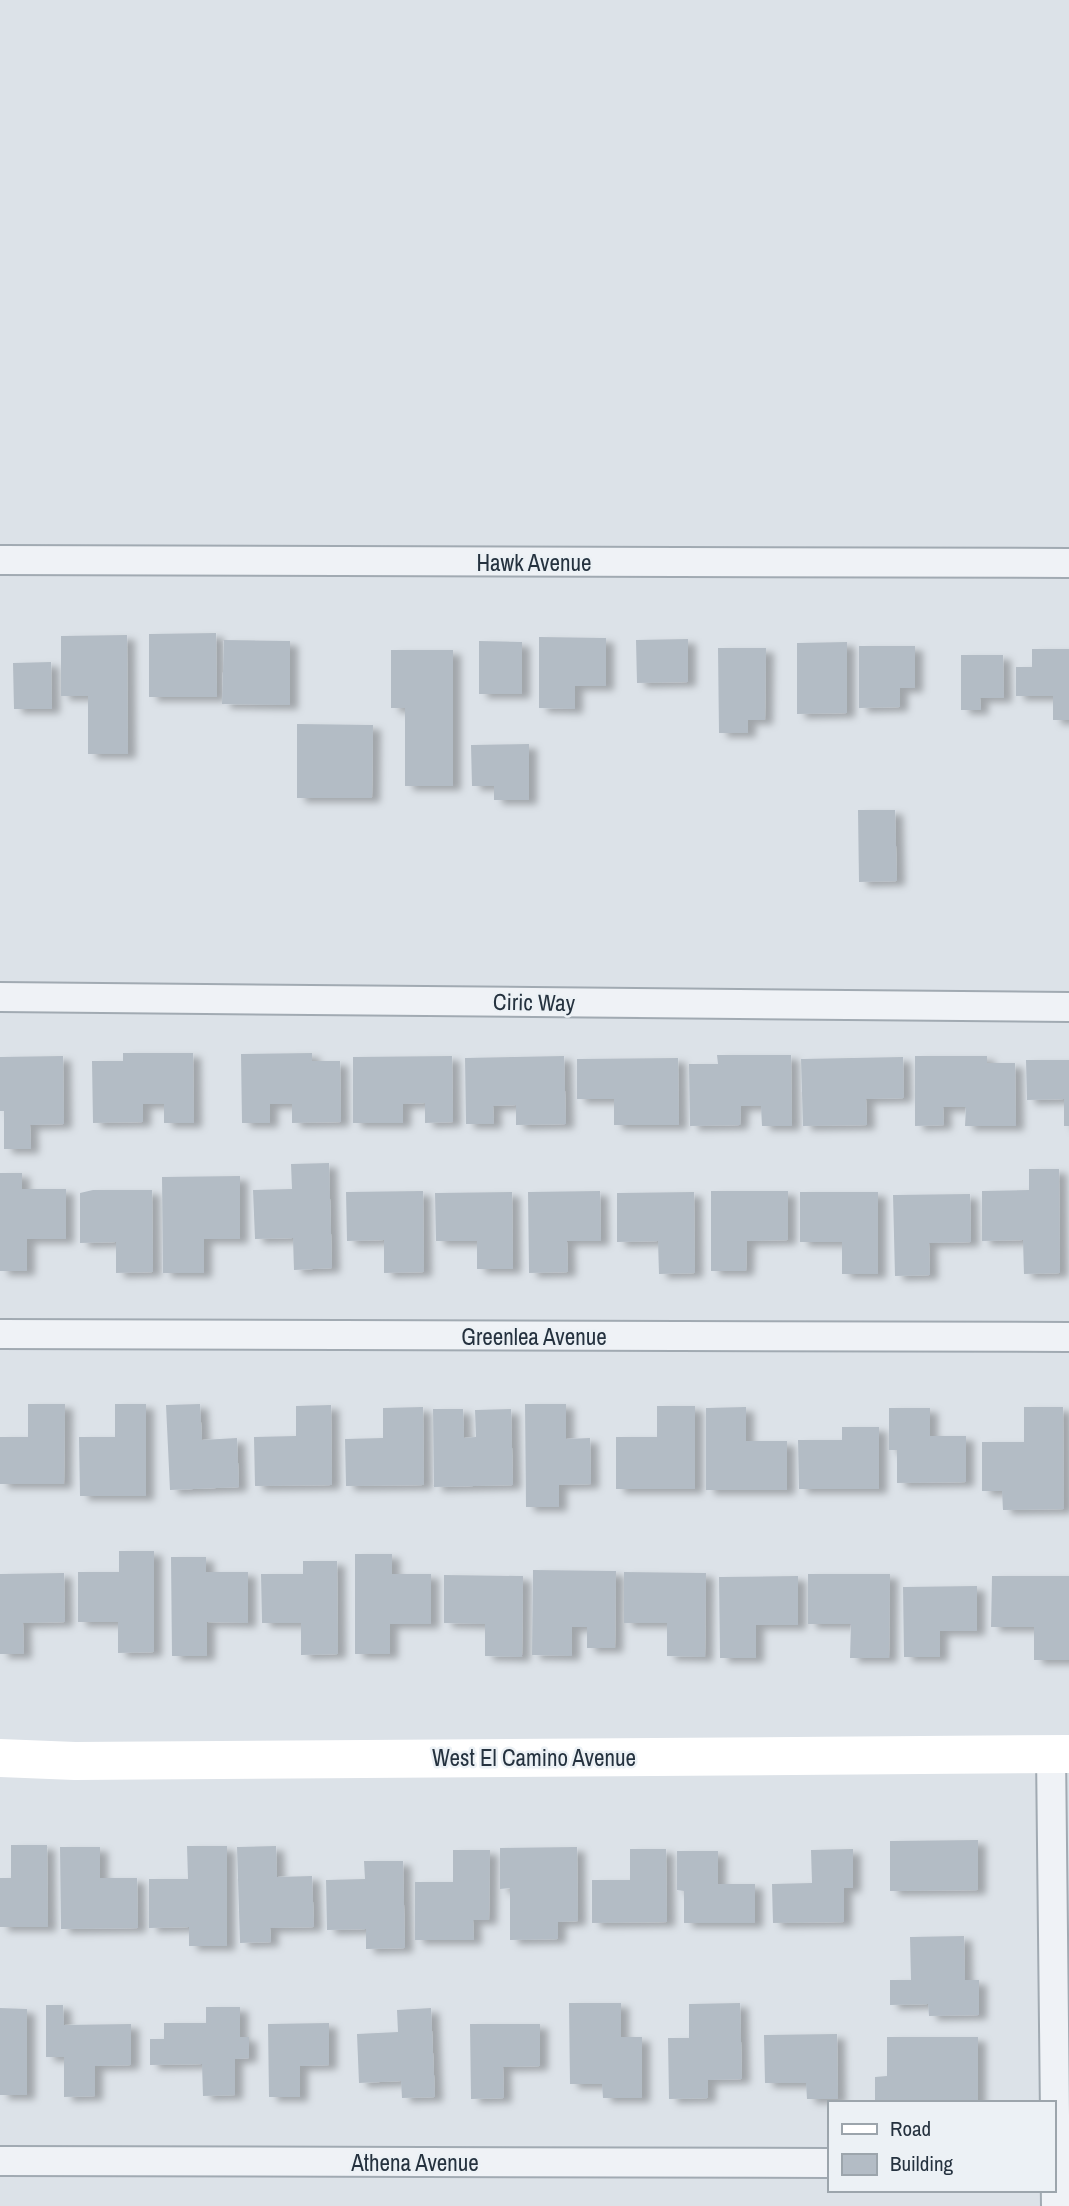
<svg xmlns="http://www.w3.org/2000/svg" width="1069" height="2206" font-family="'Archivo Narrow',sans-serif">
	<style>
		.building { fill: #b3bcc5; filter: url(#shadow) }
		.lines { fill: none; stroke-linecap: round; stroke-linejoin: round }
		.street-casing { stroke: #a1aab2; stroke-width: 32 }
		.street { stroke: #eff2f6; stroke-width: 28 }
		.secondary { stroke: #fff; stroke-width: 38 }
		.labels { text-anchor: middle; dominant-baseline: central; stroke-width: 5; stroke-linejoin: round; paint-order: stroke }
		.street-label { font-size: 23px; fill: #25323f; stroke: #ecf1f5 }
	</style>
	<defs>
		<filter id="shadow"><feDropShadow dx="8" dy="4.5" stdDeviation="3.5" flood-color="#0004"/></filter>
	</defs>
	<rect width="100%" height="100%" fill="#dce2e8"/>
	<path class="building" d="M216,633L217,697H149V634Z
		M127,635L128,754H88V696H61V636Z
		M539,637L606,638V686H575V709L539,708Z
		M688,639V682L637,683L636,640Z
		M224,640L290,641V705L222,704Z
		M479,641L522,642V694H479Z
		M847,642V713L797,714V643Z
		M859,646H915V688H900V707L859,708Z
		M718,648H766L765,720H748V733H719Z
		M1032,649H1069V720H1053V696H1016V667H1032Z
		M391,650H453V786H405V708H391Z
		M961,655H1003L1004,698H980L981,710H961Z
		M51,662L52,709H14L13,663Z
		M297,724L373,725L372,798H297Z
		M529,744V800H494V786H472L471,745Z
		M858,810H895L897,881L859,882Z
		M123,1053H193L194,1123H164V1104H143V1122L93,1123L92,1061H123Z
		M312,1053V1061H340L341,1122L292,1123V1104H270V1123H242L241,1054Z
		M717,1055H791L792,1126H762L761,1106H741L740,1125L690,1126L689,1064H718Z
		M63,1056L64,1124L30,1125L31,1149H4V1111H0V1057Z
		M452,1056L453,1122L425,1123V1103L403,1104V1123H353V1057Z
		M564,1056L566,1124L516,1125V1105L493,1106L494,1124H466L465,1058Z
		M915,1056H987V1063H1015L1016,1126H965L966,1107H943L944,1125L915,1126Z
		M903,1057L904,1098L866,1099L867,1125L803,1126L801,1059Z
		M678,1058L679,1125H614V1099H577V1059Z
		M1026,1060H1069V1126H1064V1099L1027,1100Z
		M329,1163L332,1268L294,1270L293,1238L255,1239L253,1190L292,1189L291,1164Z
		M1029,1169H1059L1060,1273L1024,1274L1023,1240L982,1241V1191L1029,1190Z
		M0,1173H22V1189H66V1239H27V1271H0Z
		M240,1176V1239H204V1273H163L162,1177Z
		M93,1190H152L153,1272L116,1273V1242L80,1243V1193Z
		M423,1191L424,1272L384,1273V1240L347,1241L346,1192Z
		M600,1191L601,1241H567L568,1272L529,1273L528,1192Z
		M711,1191H788V1240L747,1241L746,1271H711Z
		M512,1192L513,1269H477V1241H436L435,1193Z
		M694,1192L695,1273L659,1274L658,1241L617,1242V1193Z
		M800,1192H878V1274H842V1242H800Z
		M970,1194L971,1242L929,1243L930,1275L895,1276L893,1195Z
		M28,1404H65L64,1484H0V1437H28Z
		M115,1404H146V1496H80L79,1437H115Z
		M200,1404L202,1440L237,1438L239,1487L170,1490L166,1405Z
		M525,1404H566V1439L590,1438L591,1484L559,1485V1507H526Z
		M331,1405L332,1485L255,1486L254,1437L296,1436V1406Z
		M657,1406H695V1489H616V1437H657Z
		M423,1407L424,1485L346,1486L345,1439L383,1438V1408Z
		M746,1407V1441H787V1490H706V1408Z
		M1024,1407H1063L1064,1509L1003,1510L1002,1491H982V1442H1024Z
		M889,1408H930V1436H966V1482L897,1483V1450H889Z
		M433,1409H463L464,1438L476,1437L475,1410L511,1409L513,1485L434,1487Z
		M842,1427H879V1489H799L798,1440H842Z
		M119,1551H154V1652L118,1653V1622H78V1572H119Z
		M355,1554H392V1574H431V1624H390V1654H355Z
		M171,1557H206V1572H248V1623L207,1622V1656H172Z
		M303,1561H337L338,1654L301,1655V1623H262L261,1574H303Z
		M533,1570L616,1571L615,1648H587V1627H572V1656L532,1655Z
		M624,1572L706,1573L705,1657L667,1656V1623H624Z
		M64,1573L65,1622L23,1623L24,1654H0V1574Z
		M808,1574H890L889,1658H850L851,1624H808Z
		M444,1575L523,1576L522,1657L485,1656V1624L444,1623Z
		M798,1576V1625H756V1658H720L719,1577Z
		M992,1576H1069V1660H1034V1627H991Z
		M977,1586V1631H940V1657H904L903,1587Z
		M978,1840V1890L890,1891V1841Z
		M11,1845H47L48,1927H0V1878H11Z
		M187,1846H227V1946H189V1927L149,1928V1879H188Z
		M276,1846L277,1877L312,1876L314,1927L270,1928L271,1942L240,1943L237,1847Z
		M60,1847H100V1878H137L138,1928L61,1929Z
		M577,1847L578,1921L558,1922V1939L510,1940V1888L500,1889V1848Z
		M630,1849H666L667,1922L592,1923V1880H630Z
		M853,1849V1888H844V1922L773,1923L772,1884L812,1883L811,1850Z
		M453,1850H490L489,1920H473L474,1940H415V1882H453Z
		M677,1851H718V1884H755V1923H684V1891L677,1890Z
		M364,1861H403L405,1948L366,1949V1929L327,1930L326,1880L365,1879Z
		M964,1936L965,1980H979V2015L929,2016L928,2004L890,2005V1980H911L910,1937Z
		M569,2003H621V2037H642V2098H603L602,2084H570Z
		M740,2003L742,2079L708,2080V2098L669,2099L668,2038H689V2004Z
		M46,2005H63L64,2025L131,2024V2065L95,2066V2096L64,2097V2057H46Z
		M206,2007H240V2037H249V2058L235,2059V2095L203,2096L202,2064L150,2065V2039H164V2023H206Z
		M0,2008L27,2009V2095H0Z
		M431,2008L435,2097L402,2098L401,2081L359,2083L357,2034L398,2032L397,2010Z
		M329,2023V2065L300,2066V2097H269L268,2024Z
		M470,2024H540V2066L503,2067L504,2098L471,2099Z
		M837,2034L838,2099H807L806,2083H765L764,2035Z
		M887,2037H978V2103H875V2077L887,2076Z"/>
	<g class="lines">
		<defs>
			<path id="street" d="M0,560L1069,563
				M0,997L1069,1007
				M0,1334L1069,1337
				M1051,1753L1056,2206
				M0,2161L829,2163"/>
		</defs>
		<use href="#street" class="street-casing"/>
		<use href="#street" class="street"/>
		<path class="secondary" d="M0,1758L75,1761L1069,1754"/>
	</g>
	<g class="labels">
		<g class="street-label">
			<text x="534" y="562">Hawk Avenue</text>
			<text transform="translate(534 1002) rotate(1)">Ciric Way</text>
			<text x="534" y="1336">Greenlea Avenue</text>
			<text x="534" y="1757">West El Camino Avenue</text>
			<text x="415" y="2162">Athena Avenue</text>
		</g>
	</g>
	<rect x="828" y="2101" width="228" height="91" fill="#ecf1f5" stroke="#9ca5ac" stroke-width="2"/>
	<rect x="842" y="2124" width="35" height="10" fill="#ffffff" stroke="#9ca5ac" stroke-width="2"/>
	<text x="890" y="2136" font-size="21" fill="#25323f">Road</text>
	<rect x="842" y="2154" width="35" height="21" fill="#b3bcc5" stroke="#9ca5ac" stroke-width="2"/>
	<text x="890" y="2171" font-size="21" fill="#25323f">Building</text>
</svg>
